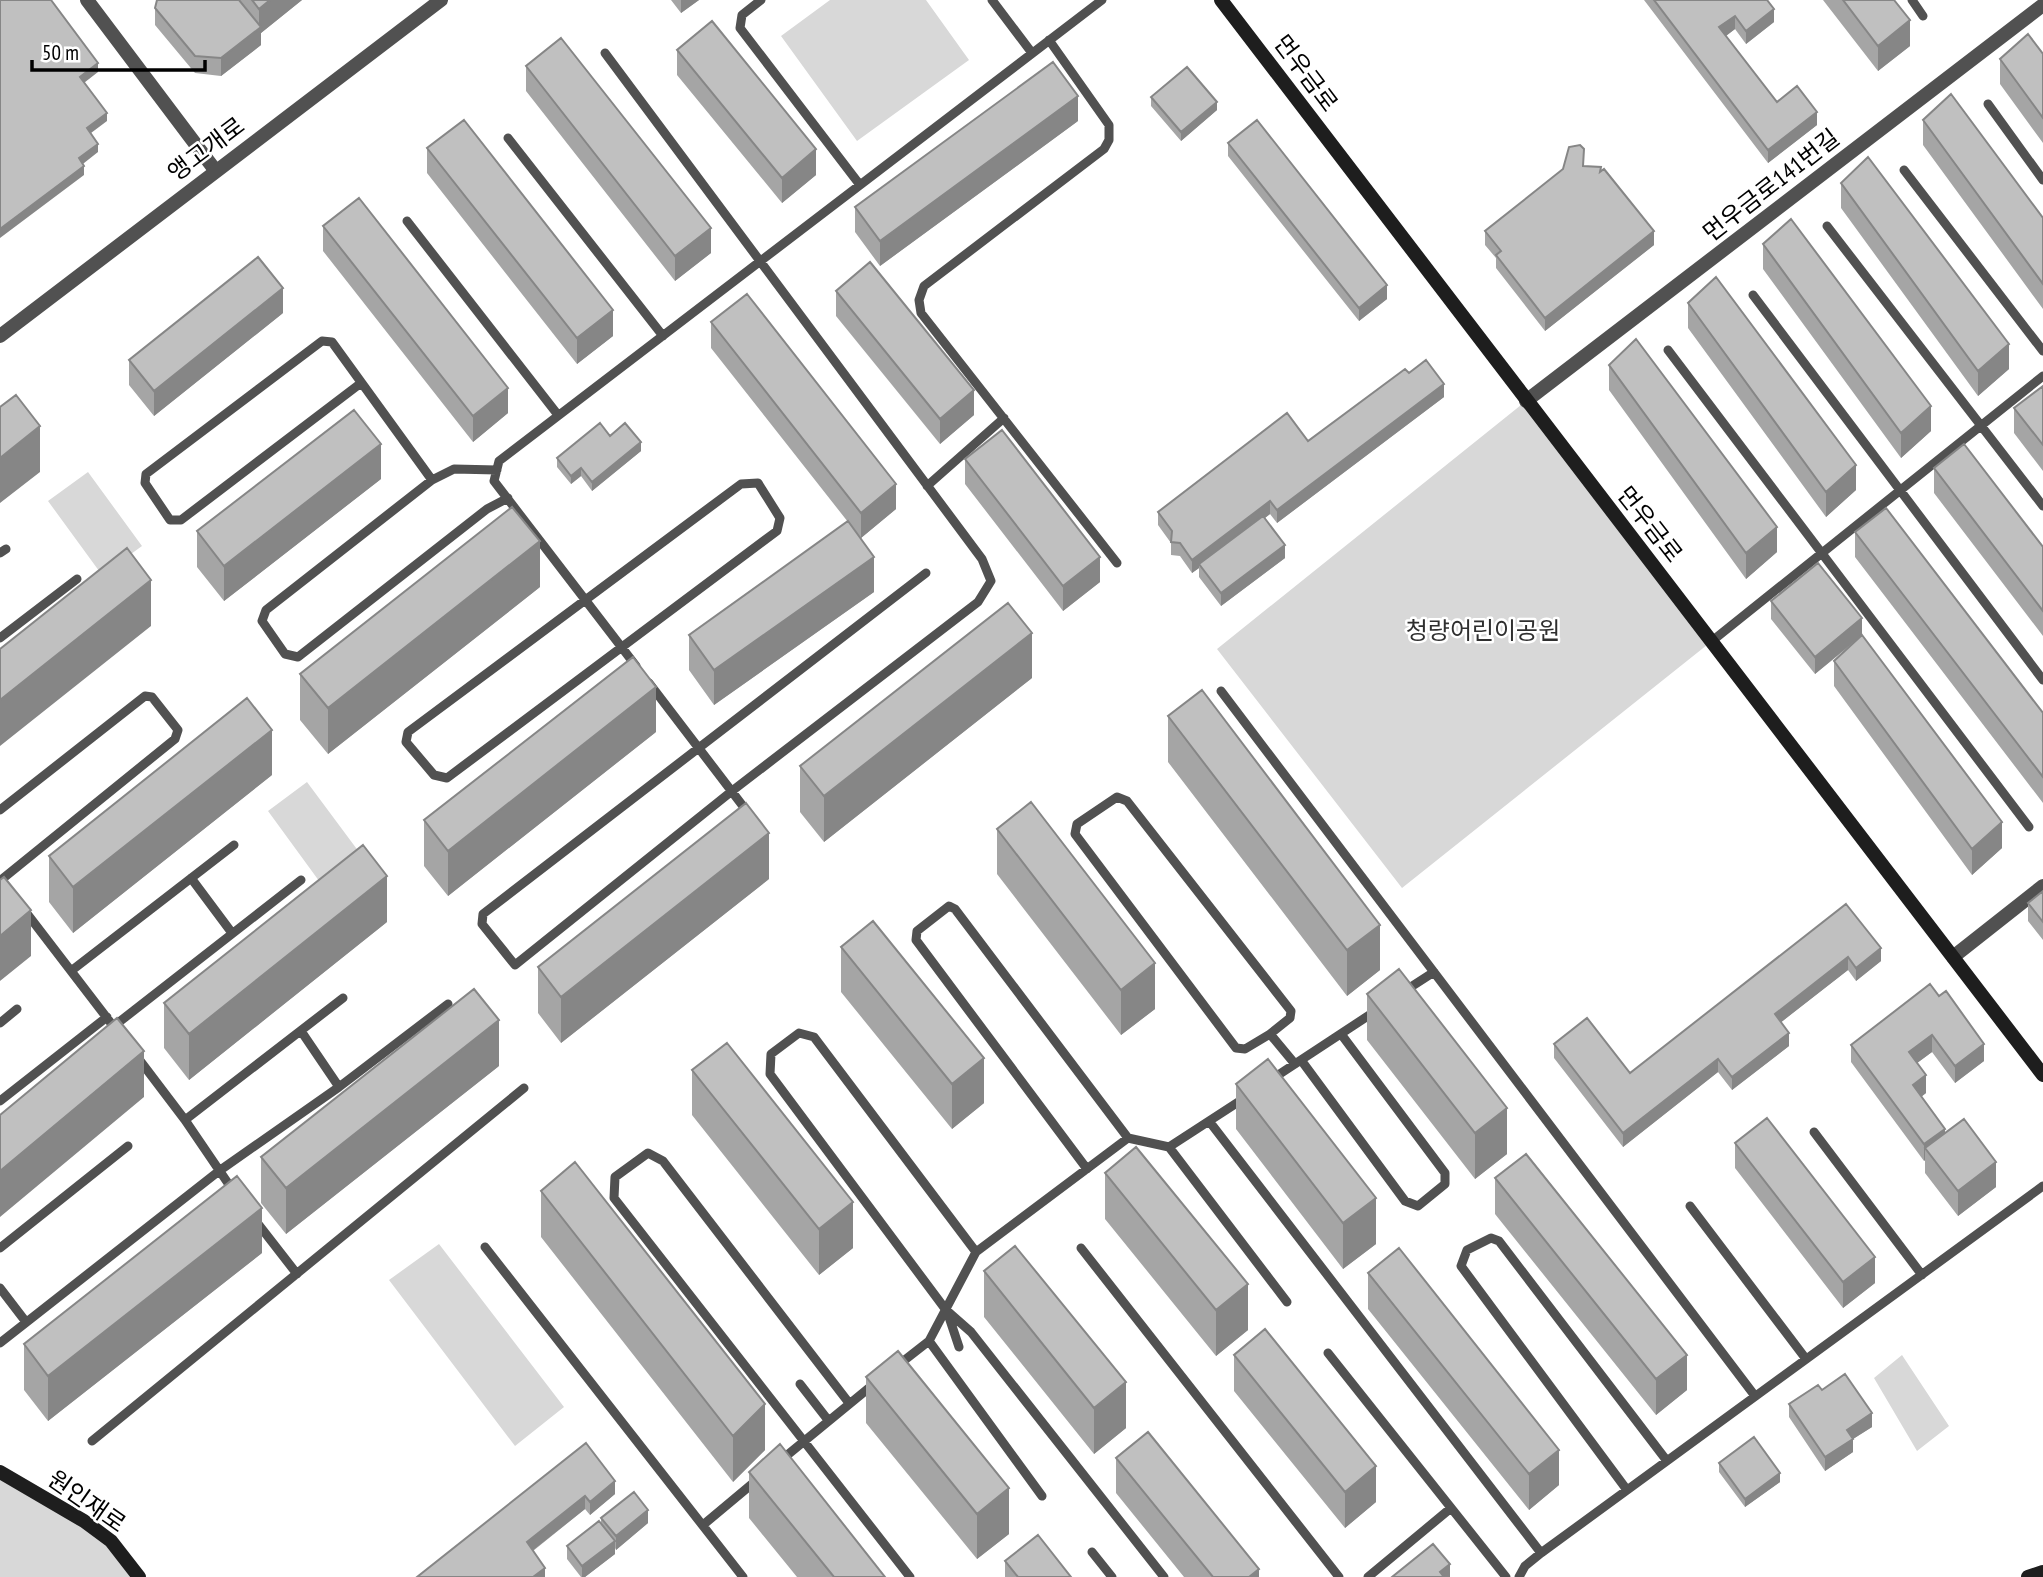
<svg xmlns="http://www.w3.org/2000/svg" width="2043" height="1577" font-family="'PT Sans Narrow','Noto Sans KR',sans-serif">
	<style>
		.green { fill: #d8d8d8 }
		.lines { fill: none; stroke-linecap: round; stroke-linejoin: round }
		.service { stroke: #515151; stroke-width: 9 }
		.minor { stroke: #515151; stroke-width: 14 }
		.tertiary { stroke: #515151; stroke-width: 14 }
		.secondary { stroke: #1e1e1e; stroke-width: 14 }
		.wall { fill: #a5a5a5 }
		.shaded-wall { fill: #868686 }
		.building { fill: #c0c0c0; stroke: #868686; stroke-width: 2 }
		.labels { text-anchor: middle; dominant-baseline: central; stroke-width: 5; stroke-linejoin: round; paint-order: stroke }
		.street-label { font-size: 24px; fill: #000; stroke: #fff }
		.park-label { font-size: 24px; fill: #2f2f2f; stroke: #fff }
	</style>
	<rect width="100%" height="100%" fill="#fff"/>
	<path class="green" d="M830,0H926L969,60L857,141L781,36Z
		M1526,401L1712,641L1402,888L1217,649Z
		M88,472L142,546L102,575L48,501Z
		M307,782L362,856L322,885L268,811Z
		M439,1244L564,1407L515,1446L389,1280Z
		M1902,1355L1949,1426L1917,1451L1874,1378Z
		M0,1472L84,1521L139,1577H0Z"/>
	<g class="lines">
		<path class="service" d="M761,0L742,15L740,28L860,185
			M992,0L1032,53
			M1912,0L1923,16
			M1049,40L1109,125V140L1104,149L924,286L919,300L921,313L1117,563
			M605,53L982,559L991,581L978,602L732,791L515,965L482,924L483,914L926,573
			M1988,104L2043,180
			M508,138L663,336
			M1904,170L2043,351
			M407,221L558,415
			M1827,226L2043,506
			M1753,295L2043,680
			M1668,350L2029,827
			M361,383L181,520H170L145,483L146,474L322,341L332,342L432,480
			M497,470L454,469L432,480L266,610L262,621L285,654L298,657L487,509L508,498
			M758,483L780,518L777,531L447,778L434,775L406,742L408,732L741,484Z
			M927,486L1004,418
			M0,553L6,549
			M0,638L77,579
			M1712,641L2043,376
			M636,666L494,481L499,461L1102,0
			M649,683L749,814
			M1221,691L1755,1396
			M0,810L145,696L152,697L178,730L175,739L1,880
			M191,878L232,933
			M25,911L117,1031
			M71,971L234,845
			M1403,992L1434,972
			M0,1023L17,1009
			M114,1026L301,880
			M301,1031L339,1087
			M1270,1034L1245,1049L1236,1048L1075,834L1077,824L1117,797L1127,801L1291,1011L1290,1018L1270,1034L1295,1064
			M138,1058L185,1120L234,1192
			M1301,1060L1405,1201L1418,1206L1445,1184V1173L1341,1034
			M1272,1079L1377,1010
			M0,1101L107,1017
			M185,1120L343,998
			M1209,1121L1541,1553
			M1814,1132L1922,1275
			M1169,1147L1287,1302
			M1087,1169L916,940L917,931L949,906L955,909L1128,1138
			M1690,1206L1806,1359
			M255,1220L297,1274
			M485,1247L743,1577
			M0,1248L128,1146
			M1081,1248L1339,1577
			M976,1252L814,1037L799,1033L771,1054L770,1074L946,1310L971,1332L1164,1577
			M0,1288L26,1322
			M947,1311L959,1347
			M929,1341L1042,1496
			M0,1343L219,1171L339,1087L448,1004
			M1328,1353L1506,1577
			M897,1366L929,1341L976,1252L1128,1138L1169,1147L1246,1097
			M800,1384L828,1420
			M849,1403L663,1161L648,1153L615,1177L614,1198L910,1577
			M92,1441L524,1088
			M780,1461L875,1383
			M1627,1490L1461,1266L1467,1250L1491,1238L1499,1241L1667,1461
			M703,1525L758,1479
			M1092,1552L1112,1577
			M1368,1577L1451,1508
			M1519,1577L1525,1566L1541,1553L2043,1186"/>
		<path class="minor" d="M87,0L215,170
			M1526,401L2043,5
			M1953,957L2043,886"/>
		<path class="tertiary" d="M0,336L441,0"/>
		<path class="secondary" d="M1221,0L2043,1075
			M0,1472L84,1521L111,1541L139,1577
			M2028,1577L2043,1572"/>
	</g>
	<path class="wall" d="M157,0H302L261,33V45L221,76L195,73L155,25V8Z
		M671,0H699L681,13Z
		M1644,0H1767L1774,22L1746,44L1735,29L1726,36L1777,102L1817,125L1768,163Z
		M1823,0H1894L1910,46L1878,71Z
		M677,50L816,175L782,203L677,75Z
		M2043,54V143L2000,84V59Z
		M526,66L711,253L675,281L526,91Z
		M1151,97L1217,110L1181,141L1151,106Z
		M1923,120L2043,218V309L1923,145Z
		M1078,121L880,266L855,232V207Z
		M1228,143L1387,299L1359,321L1228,156Z
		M427,148L613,336L577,364L427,173Z
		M1584,166L1601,172L1654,245L1545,331L1496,268V258L1485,245V231Z
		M1841,183L2009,369L1978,396L1841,208Z
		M323,226L508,413L473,442L323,251Z
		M1763,244L1931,431L1901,458L1763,269Z
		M836,291L974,415L940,444L836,316Z
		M1688,303L1856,490L1826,517L1688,328Z
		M283,313L154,416L129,385V360Z
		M711,322L896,509L861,538L874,592L714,705L689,670V635L848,522L711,348Z
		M1609,365L1777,552L1746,579L1609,390Z
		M1409,373L1444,397L1277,523L1270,514L1265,518L1285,558L1221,606L1199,577V568L1192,573L1180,556L1171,555V543L1158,525V512L1308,441Z
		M2043,386V471L2014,433V408Z
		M610,436L641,451L592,491L581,476L571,484L557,467V458Z
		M965,459L1100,582L1063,611L965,484Z
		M1934,468L2043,547V636L1934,493Z
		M381,479L224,601L197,567V531Z
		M1855,532L2043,713V803L1855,557Z
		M540,587L328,754L300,720V674Z
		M1771,601L1862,635L2002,848L1972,875L1834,686V661L1857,640L1815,674L1771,619Z
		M1032,678L824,842L800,812V766Z
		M1168,716L1380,970L1347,996L1168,762Z
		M656,732L448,896L424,866V820Z
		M272,775L73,933L49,902V856Z
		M997,829L1155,1009L1121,1035L997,874Z
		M769,879L561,1043L538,1013V967Z
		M2043,891V940L2028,921V903Z
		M1846,904L1881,961L1856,981L1848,970L1781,1022L1789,1046L1732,1090L1718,1072L1623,1147L1554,1058V1044L1630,1073Z
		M387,922L189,1080L164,1048V1003Z
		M841,947L984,1103L952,1129L841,992Z
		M1930,984L1984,1061L1955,1083L1932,1052L1917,1063L1926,1093L1921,1097L1945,1134L1996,1187L1958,1216L1925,1173V1160L1924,1161L1851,1062V1045Z
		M1367,994L1507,1154L1475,1179L1367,1040Z
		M499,1066L286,1234L261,1203V1157Z
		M692,1070L853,1248L819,1275L692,1115Z
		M1236,1084L1376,1244L1343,1269L1236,1129Z
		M1735,1143L1875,1283L1843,1308L1735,1168Z
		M1105,1173L1248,1330L1216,1356L1105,1219Z
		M1495,1178L1687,1390L1656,1415L1495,1214Z
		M541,1191L765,1450L733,1482L541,1237Z
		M262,1253L48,1421L24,1390V1344Z
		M984,1271L1126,1428L1094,1454L984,1317Z
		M1368,1273L1559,1485L1529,1510L1368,1309Z
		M1234,1355L1376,1502L1345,1528L1234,1391Z
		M866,1377L1009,1534L977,1559L866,1423Z
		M1822,1390L1872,1427L1853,1439V1452L1825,1471L1789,1417V1404Z
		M586,1443L615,1494L590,1515L585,1509L533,1551L545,1577H417Z
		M1116,1458L1259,1577H1184L1116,1493Z
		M1719,1463L1780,1482L1745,1507L1719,1472Z
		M749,1472L885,1577H797L749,1518Z
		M601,1518L648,1523L616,1550L615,1548V1554L585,1577H581L567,1559V1546L601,1523Z
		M1005,1561L1071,1577H1005Z"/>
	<path class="shaded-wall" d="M270,0H302L261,33V45L221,76V58L259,28V9Z
		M681,0H699L681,13Z
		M1774,9V22L1746,44V31Z
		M1735,16V29L1719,41V27Z
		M1910,20V46L1878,71V46Z
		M98,63V72L80,86V77Z
		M1078,96V121L880,266V241Z
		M1217,102V110L1181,141V132Z
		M1817,112V125L1768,163V150Z
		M107,113V121L87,136V128Z
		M98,144V152L79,167V158Z
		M816,149V175L782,203V178Z
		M84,166V175L0,238V229Z
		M711,228V253L675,281V256Z
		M1654,231V245L1545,331V318Z
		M1387,285V299L1359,321V308Z
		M283,288V313L154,416V391Z
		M613,310V336L577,364V338Z
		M2009,344V369L1978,396V371Z
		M1444,384V397L1277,523V510Z
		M508,388V413L473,442V416Z
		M974,390V415L940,444V419Z
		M1931,406V431L1901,458V433Z
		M40,426V472L0,503V458Z
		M641,442V451L592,491V482Z
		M381,444V479L224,601V566Z
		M1856,465V490L1826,517V492Z
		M581,468V476L571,484V476Z
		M896,484V509L861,538V513Z
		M1270,501V514L1201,567L1199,564V568L1192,573V560Z
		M1777,527V552L1746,579V553Z
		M540,541V587L328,754V708Z
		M1285,545V558L1221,606V593Z
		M874,557V592L714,705V670Z
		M1100,557V582L1063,611V586Z
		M151,580V626L0,746V700Z
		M1862,618V635L1815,674V657Z
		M1032,633V678L824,842V796Z
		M656,687V732L448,896V851Z
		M272,730V775L73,933V887Z
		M2002,822V848L1972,875V849Z
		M769,833V879L561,1043V997Z
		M387,876V922L189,1080V1034Z
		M31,910V956L0,981V936Z
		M1380,925V970L1347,996V950Z
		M1881,948V961L1856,981V968Z
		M1848,957V970L1775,1027V1014Z
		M1155,963V1009L1121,1035V990Z
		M499,1020V1066L286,1234V1188Z
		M1789,1033V1046L1732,1090V1077Z
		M1932,1035V1052L1909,1069V1052Z
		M1984,1044V1061L1955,1083V1066Z
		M144,1051V1097L0,1217V1171Z
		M984,1058V1103L952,1129V1084Z
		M1718,1059V1072L1623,1147V1133Z
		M1926,1075V1093L1913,1103V1085Z
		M1507,1108V1154L1475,1179V1133Z
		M1945,1129V1146L1925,1148V1160L1924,1161V1144Z
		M1996,1162V1187L1958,1216V1191Z
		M1376,1198V1244L1343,1269V1223Z
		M853,1202V1248L819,1275V1229Z
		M262,1208V1253L48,1421V1376Z
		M1875,1257V1283L1843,1308V1282Z
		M1248,1284V1330L1216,1356V1310Z
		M1687,1355V1390L1656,1415V1379Z
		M1126,1382V1428L1094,1454V1408Z
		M765,1404V1450L733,1482V1436Z
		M1872,1413V1427L1853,1439V1452L1825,1471V1457L1847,1430Z
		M1559,1450V1485L1529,1510V1474Z
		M1376,1466V1502L1345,1528V1492Z
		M1780,1473V1482L1745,1507V1499Z
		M615,1481V1494L590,1515V1502Z
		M1009,1488V1534L977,1559V1514Z
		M585,1496V1509L527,1555V1542Z
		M648,1510V1523L616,1550V1536Z
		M615,1541V1554L585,1577H582V1566Z
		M1450,1564V1577H1440V1572Z
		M545,1568V1577H533Z
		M1259,1569V1577H1249Z"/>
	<path class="building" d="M0,0H51L98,63L80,77L107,113L87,128L98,144L79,158L84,166L0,229Z
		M157,0H239L261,27L221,58L195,56L155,8Z
		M252,0H270L259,9Z
		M1654,0H1767L1774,9L1746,31L1735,16L1719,27L1777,102L1797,86L1817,112L1768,150Z
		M1843,0H1894L1910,20L1878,46Z
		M712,21L816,149L782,178L677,50Z
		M2028,34L2043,54V118L2000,59Z
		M561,38L711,228L675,256L526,66Z
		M1053,62L1078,96L880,241L855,207Z
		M1187,67L1217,102L1181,132L1151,97Z
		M1951,94L2043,218V284L1923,120Z
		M464,120L613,310L577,338L427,148Z
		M1257,120L1387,285L1359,308L1228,143Z
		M1580,145L1584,149L1583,166L1601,167L1600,172L1604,169L1654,231L1545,318L1496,255L1501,251L1485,231L1563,169L1569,147Z
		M1868,157L2009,344L1978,371L1841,183Z
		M359,198L508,388L473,416L323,226Z
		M1791,219L1931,406L1901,433L1763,244Z
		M258,257L283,288L154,391L129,360Z
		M870,262L974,390L940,419L836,291Z
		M1716,277L1856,465L1826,492L1688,303Z
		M747,294L896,484L861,513L711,322Z
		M1636,339L1777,527L1746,553L1609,365Z
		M1426,360L1444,384L1277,510L1270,501L1192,560L1180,543L1171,542L1172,531L1158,512L1287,413L1308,441L1405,369L1409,373Z
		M2043,386V445L2014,408Z
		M16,395L40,426L0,458V407Z
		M354,410L381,444L224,566L197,531Z
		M600,423L610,436L625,423L641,442L592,482L581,468L571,476L557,458Z
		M1002,430L1100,557L1063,586L965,459Z
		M1964,444L2043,547V611L1934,468Z
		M512,507L540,541L328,708L300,674Z
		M1886,508L2043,713V777L1855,532Z
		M1263,516L1285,545L1221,593L1199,564Z
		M848,521L874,557L714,670L689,635Z
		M127,548L151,580L0,700V649Z
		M1818,563L1862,618L1815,657L1771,601Z
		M1008,603L1032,633L824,796L800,766Z
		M1862,635L2002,822L1972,849L1834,661Z
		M633,657L656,687L448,851L424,820Z
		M1202,690L1380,925L1347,950L1168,716Z
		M247,698L272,730L73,887L49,856Z
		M1031,802L1155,963L1121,990L997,829Z
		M746,803L769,833L561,997L538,967Z
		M363,845L387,876L189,1034L164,1003Z
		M4,877L31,910L0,936V880Z
		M2043,891V922L2028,903Z
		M1846,904L1881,948L1856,968L1848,957L1775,1014L1789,1033L1732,1077L1718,1059L1623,1133L1554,1044L1587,1018L1630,1073Z
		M873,921L984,1058L952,1084L841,947Z
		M1399,969L1507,1108L1475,1133L1367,994Z
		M1930,984L1939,996L1946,991L1984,1044L1955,1066L1932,1035L1909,1052L1926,1075L1913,1085L1945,1129L1924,1144L1851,1045Z
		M474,989L499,1020L286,1188L261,1157Z
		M117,1018L144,1051L0,1171V1115Z
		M727,1043L853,1202L819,1229L692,1070Z
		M1268,1059L1376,1198L1343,1223L1236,1084Z
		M1767,1118L1875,1257L1843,1282L1735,1143Z
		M1964,1119L1996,1162L1958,1191L1925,1148Z
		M1136,1147L1248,1284L1216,1310L1105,1173Z
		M1526,1154L1687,1355L1656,1379L1495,1178Z
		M575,1162L765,1404L733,1436L541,1191Z
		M237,1176L262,1208L48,1376L24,1344Z
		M1015,1246L1126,1382L1094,1408L984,1271Z
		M1399,1248L1559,1450L1529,1474L1368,1273Z
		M1265,1329L1376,1466L1345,1492L1234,1355Z
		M898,1351L1009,1488L977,1514L866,1377Z
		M1845,1374L1872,1413L1847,1430L1853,1439L1825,1457L1789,1404L1818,1385L1822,1390Z
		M1148,1432L1259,1569L1249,1577H1213L1116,1458Z
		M1754,1437L1780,1473L1745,1499L1719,1463Z
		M586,1443L615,1481L590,1502L585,1496L527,1542L545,1568L533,1577H417Z
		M780,1444L885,1577H834L749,1472Z
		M634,1492L648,1510L616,1536L601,1518Z
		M599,1521L615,1541L582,1566L567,1546Z
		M1038,1535L1071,1577H1018L1005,1561Z
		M1433,1544L1450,1564L1440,1572L1444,1577H1392Z"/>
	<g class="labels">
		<g class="street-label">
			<text transform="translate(1306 73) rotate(53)">먼우금로</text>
			<text transform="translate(206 149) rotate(-37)">앵고개로</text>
			<text transform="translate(1771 185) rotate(-38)">먼우금로141번길</text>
			<text transform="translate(1650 524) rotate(52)">먼우금로</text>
			<text transform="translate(87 1501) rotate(35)">원인재로</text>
		</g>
		<g class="park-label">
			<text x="1483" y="630">청량어린이공원</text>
		</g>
	</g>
	<path d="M32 60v10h173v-10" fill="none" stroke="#000000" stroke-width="3.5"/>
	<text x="42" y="60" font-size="21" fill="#000000" stroke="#ffffff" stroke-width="5" paint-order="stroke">50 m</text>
</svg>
